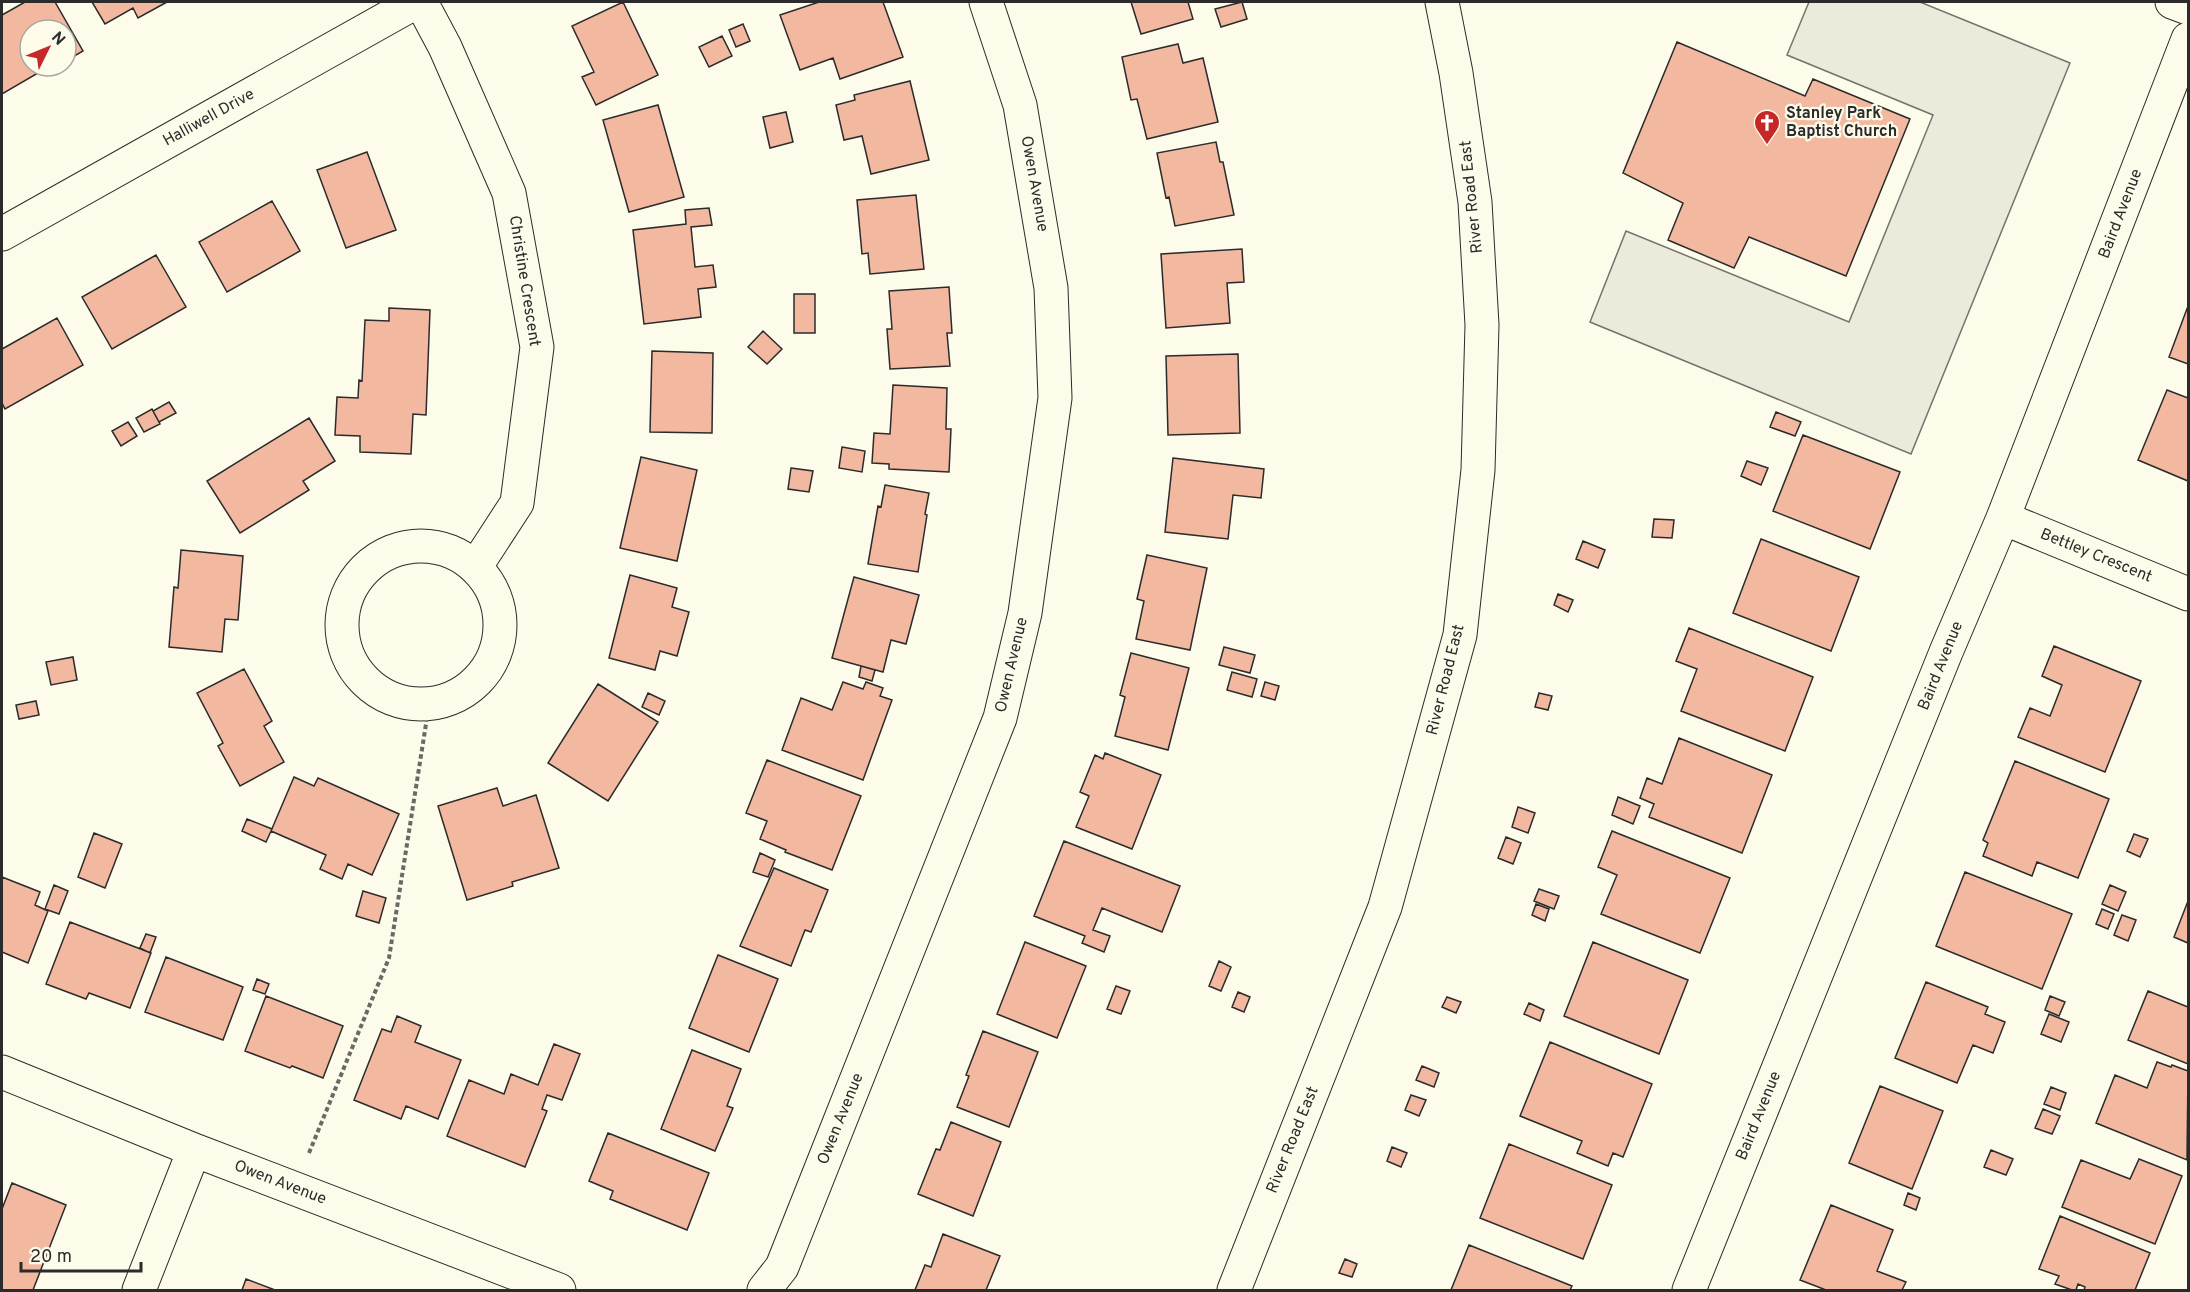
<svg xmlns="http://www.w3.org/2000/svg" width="2190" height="1292" font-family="Overpass,sans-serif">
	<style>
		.parking { fill: #eceadb; stroke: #74746e; stroke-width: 1.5 }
		.building { fill: #f2b8a0; stroke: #2b2b2b; stroke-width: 1.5 }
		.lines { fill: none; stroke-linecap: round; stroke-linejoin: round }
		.street-casing { stroke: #2b2b2b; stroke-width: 35 }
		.secondary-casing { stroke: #2b2b2b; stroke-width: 35 }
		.path { stroke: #6a6964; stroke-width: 4; stroke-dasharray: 4.5 3; stroke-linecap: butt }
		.street { stroke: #fdfbea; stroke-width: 33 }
		.secondary { stroke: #fdfbea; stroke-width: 33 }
		.labels { text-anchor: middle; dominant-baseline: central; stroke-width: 4.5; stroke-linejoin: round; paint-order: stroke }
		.poi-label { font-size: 16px; font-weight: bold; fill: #2b2b2b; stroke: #fdfbea; text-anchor: start }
		.street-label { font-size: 16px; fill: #2b2b2b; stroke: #fdfbea }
	</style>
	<rect width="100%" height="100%" fill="#fdfbea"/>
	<path class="parking" d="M1809,2H1920L2070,63L1911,454L1590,322L1626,231L1849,322L1933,115L1787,55Z"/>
	<path class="building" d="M25,2H55L83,51L66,61V30H30V66H58L45,73L43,70L2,94V15Z
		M92,2H167L138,18L133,8L105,24Z
		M623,2L658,75L596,105L582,77L594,72L572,26Z
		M819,2H883L903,57L840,79L833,58L800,70L780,15Z
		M1131,2H1188L1193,19L1141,34Z
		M1242,2L1247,19L1221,27L1215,9Z
		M743,24L750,41L736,47L729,30Z
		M722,36L732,56L709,67L699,47Z
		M1677,42L1805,96L1813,79L1910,119L1846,276L1749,237L1734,268L1668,240L1683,203L1623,173Z
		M1178,44L1183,63L1203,58L1218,122L1147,139L1137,99L1131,100L1122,57Z
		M910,81L929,160L871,174L862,136L844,140L836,105L855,100L854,95Z
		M658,105L684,197L629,212L603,120Z
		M786,112L793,142L770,148L763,117Z
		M1216,142L1220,162H1223L1234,215L1175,226L1169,197L1166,198L1157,153Z
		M367,152L396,230L346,248L317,170Z
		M916,195L924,269L870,274L868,253L862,254L857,200Z
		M272,201L300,251L227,292L199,242Z
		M709,208L712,225L691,227L695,267L713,265L716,287L698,289L701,317L644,324L633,230L686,224L685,210Z
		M1242,249L1244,282L1227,283L1230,323L1166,328L1161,254Z
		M156,255L186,307L112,349L82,297Z
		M949,287L952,333H947L950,366L890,369L887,329H892L889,291Z
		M794,294H815V333H794Z
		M2188,306V364L2169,357Z
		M389,308L430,310L426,415L413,414L411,454L360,452V436L335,435L337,397L358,398L359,380L362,381L365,320L389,321Z
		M57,318L83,365L5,409L2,403V349Z
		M763,331L782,349L767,364L748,347Z
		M652,351L713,353L712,433L650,432Z
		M1238,354L1240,433L1168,435L1166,356Z
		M893,385L947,388L946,429H951L949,472L889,469V464L872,463L874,433L890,434Z
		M2167,390L2188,398V481L2138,460Z
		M169,402L176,413L159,422L153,411Z
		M152,409L160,424L144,432L136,418Z
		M1776,412L1801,422L1795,436L1770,427Z
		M309,418L335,461L303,481L309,490L240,533L207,481Z
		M128,422L137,436L121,446L112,431Z
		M1803,435L1900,472L1870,549L1773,511Z
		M842,447L865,451L862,472L839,468Z
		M641,457L697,470L677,561L620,548Z
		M1173,458L1264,469L1261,498L1233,495L1228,539L1165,532Z
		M1747,461L1768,468L1761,485L1741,476Z
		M791,468L813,471L809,492L788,489Z
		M885,485L929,493L925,514L927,515L918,572L868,564L878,506L881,507Z
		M1654,519L1674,520L1672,538L1652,537Z
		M1761,539L1859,577L1831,651L1733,613Z
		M1583,541L1605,550L1598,568L1576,559Z
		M181,550L243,556L238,620L225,619L222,652L169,647L174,587L178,588Z
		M1147,555L1207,568L1190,650L1136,639L1144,601L1137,599Z
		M630,575L677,588L672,607L689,612L677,656L660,651L655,670L609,658Z
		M854,577L919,595L906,644L891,640L883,672L832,658Z
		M1558,594L1573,600L1568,612L1554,605Z
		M1689,628L1813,677L1785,751L1681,711L1697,669L1676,661Z
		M2054,646L2141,681L2105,772L2018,737L2030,708L2050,716L2062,685L2042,676Z
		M1224,647L1255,655L1250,673L1219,665Z
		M1131,653L1189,668L1168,750L1115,736L1125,697L1120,695Z
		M73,657L77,680L51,685L46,662Z
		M861,666L875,670L872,681L859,677Z
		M244,669L272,721L264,726L284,762L240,786L218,746L223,743L197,693Z
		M1232,672L1257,679L1252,697L1227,690Z
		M843,682L863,689L866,682L883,688L880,696L892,700L863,780L782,750L801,698L832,710Z
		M1265,682L1279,686L1275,700L1261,696Z
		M598,684L658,722L608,801L548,763Z
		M648,693L665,701L659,715L642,707Z
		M1539,693L1552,696L1548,710L1535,707Z
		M36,701L39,715L19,719L16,705Z
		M1679,738L1772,775L1742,853L1649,817L1654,804L1640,798L1647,778L1662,784Z
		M1105,753L1161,775L1132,849L1076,827L1089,796L1080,792L1095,755L1103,759Z
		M767,760L861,796L832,870L785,852L786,850L760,839L767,821L746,813Z
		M2015,761L2109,799L2078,878L2037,862L2032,876L1983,856L1988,843L1983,840Z
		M294,777L314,786L318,778L399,814L372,875L348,864L342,879L320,869L326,855L271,831Z
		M497,788L503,806L536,795L559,868L512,882L513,886L467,900L438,806Z
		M1618,797L1640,806L1633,824L1612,815Z
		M1518,807L1535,813L1528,833L1512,827Z
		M247,819L272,829L266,842L242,831Z
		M1612,831L1730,878L1700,953L1601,914L1617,875L1598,867Z
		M94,833L122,844L105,888L78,877Z
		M2134,834L2148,839L2140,857L2127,851Z
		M1506,837L1521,843L1513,864L1498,858Z
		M1064,841L1180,886L1162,932L1102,908L1093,930L1110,936L1104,952L1082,943L1085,936L1034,916Z
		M760,853L775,860L768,877L753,872Z
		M774,868L828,890L811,932L805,930L791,966L740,946Z
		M1965,872L2072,914L2042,989L1936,946Z
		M2,877L40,892L35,905L48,911L28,963L2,952Z
		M54,885L68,891L59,914L45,909Z
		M2110,885L2126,892L2118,911L2102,904Z
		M1539,889L1559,896L1554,909L1534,901Z
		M363,891L386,898L379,923L356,916Z
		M2188,901V943L2174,937Z
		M1536,904L1549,909L1545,921L1532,915Z
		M2102,909L2114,914L2108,929L2096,924Z
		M2122,915L2136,920L2128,941L2114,935Z
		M70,922L151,953L130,1008L89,993L86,999L46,984Z
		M146,934L156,937L150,953L140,948Z
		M1025,942L1086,966L1057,1038L997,1014Z
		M1593,942L1688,980L1659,1054L1564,1016Z
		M718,955L778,979L749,1052L689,1028Z
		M166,957L243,987L223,1040L145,1012Z
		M1219,961L1231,967L1221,991L1209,986Z
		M257,979L269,984L265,994L253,990Z
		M1926,982L1988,1007L1985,1014L2005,1022L1993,1053L1973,1045L1957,1083L1895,1058Z
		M1116,986L1130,991L1121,1014L1107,1009Z
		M2148,991L2188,1007V1064L2128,1040Z
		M1238,992L1250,997L1244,1012L1232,1007Z
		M266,996L343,1026L323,1078L292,1066L290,1068L245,1051Z
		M2050,996L2065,1002L2059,1016L2045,1010Z
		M1447,997L1461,1002L1456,1013L1442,1007Z
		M1529,1003L1544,1010L1540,1021L1524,1014Z
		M2049,1014L2069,1022L2061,1042L2041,1034Z
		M397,1016L421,1026L415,1042L461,1060L438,1119L406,1106L401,1119L354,1100L382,1029L391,1032Z
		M983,1031L1038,1052L1009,1127L957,1107L969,1076L966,1075Z
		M1550,1042L1652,1084L1623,1157L1613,1153L1608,1166L1577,1153L1582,1141L1520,1116Z
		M554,1044L580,1054L562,1100L547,1095L542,1109L547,1111L525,1167L447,1136L469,1080L504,1094L511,1074L538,1085Z
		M692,1050L741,1069L727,1106L733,1108L715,1151L661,1129Z
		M2157,1062L2171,1067L2172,1065L2188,1071L2187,1160L2096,1123L2115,1075L2147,1088Z
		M1422,1066L1439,1073L1434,1087L1416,1080Z
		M1880,1086L1943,1111L1912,1189L1849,1163Z
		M2051,1087L2066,1093L2060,1110L2044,1104Z
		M1411,1095L1426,1100L1419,1116L1405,1110Z
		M2043,1109L2060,1116L2052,1134L2035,1128Z
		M951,1122L1001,1142L973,1216L918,1194L936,1149L940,1150Z
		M608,1133L709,1173L687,1230L610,1199L613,1191L589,1181Z
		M1509,1144L1612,1185L1583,1259L1480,1218Z
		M1392,1147L1407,1153L1401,1167L1387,1161Z
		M1991,1150L2013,1159L2006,1175L1984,1167Z
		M2139,1159L2182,1176L2155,1244L2062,1207L2081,1160L2130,1179Z
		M12,1183L66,1205L33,1290H2V1209Z
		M1908,1193L1920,1198L1916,1210L1904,1205Z
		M1831,1205L1893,1230L1877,1271L1906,1282L1902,1290H1826L1800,1280Z
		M2060,1216L2150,1253L2135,1290H2084L2085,1287L2078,1284L2076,1290H2072L2055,1284L2059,1276L2039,1269Z
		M943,1234L1000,1256L986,1290H915L925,1265L931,1267Z
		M1469,1245L1572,1286L1570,1290H1451Z
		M1345,1259L1357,1264L1352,1277L1339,1273Z
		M246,1279L275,1290H242Z"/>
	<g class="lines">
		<defs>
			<path id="street" d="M421,2L445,47L509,193L537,347L517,503L476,566
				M2,234L416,2
				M2003,518L2188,594
				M342 625a79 79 0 1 1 158 0a79 79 0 1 1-158 0Z
				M2,1072L194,1150L559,1290
				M139,1290L194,1150
				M764,1290L782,1267L1000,718L1025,613L1055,398L1051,288L1020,105L986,2
				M1689,1290L1946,652L2003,518L2188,39"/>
			<path id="secondary" d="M2172,2L2188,8
				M1234,1290L1385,907L1460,635L1478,470L1482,325L1475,202L1456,73L1442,2"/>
		</defs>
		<use href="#street" class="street-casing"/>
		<use href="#secondary" class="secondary-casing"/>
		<path class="path" d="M309,1153L389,958L429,705"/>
		<use href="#street" class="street"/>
		<use href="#secondary" class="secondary"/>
	</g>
	<defs>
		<symbol id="church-pin" viewBox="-11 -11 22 30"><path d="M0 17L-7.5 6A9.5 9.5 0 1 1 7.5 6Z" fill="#c62828" stroke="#fdfbea"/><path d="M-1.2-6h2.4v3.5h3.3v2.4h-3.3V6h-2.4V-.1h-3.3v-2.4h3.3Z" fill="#fff"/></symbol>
	</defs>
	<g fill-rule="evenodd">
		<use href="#church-pin" x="1752" y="108" width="30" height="40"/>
	</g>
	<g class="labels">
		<g class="poi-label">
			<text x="1786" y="114">Stanley Park<tspan x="1786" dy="18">Baptist Church</tspan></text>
		</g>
		<g class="street-label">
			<text transform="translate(209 118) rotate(-29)">Halliwell Drive</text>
			<text transform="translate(1034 184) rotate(80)">Owen Avenue</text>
			<text transform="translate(1472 197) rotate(-96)">River Road East</text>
			<text transform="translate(2121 214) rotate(-69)">Baird Avenue</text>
			<text transform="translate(524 281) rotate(81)">Christine Crescent</text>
			<text transform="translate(2096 556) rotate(22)">Bettley Crescent</text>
			<text transform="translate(1012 665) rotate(-77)">Owen Avenue</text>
			<text transform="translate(1941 666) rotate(-68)">Baird Avenue</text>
			<text transform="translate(1446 680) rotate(-76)">River Road East</text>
			<text transform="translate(1759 1116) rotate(-68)">Baird Avenue</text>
			<text transform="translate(841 1119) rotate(-68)">Owen Avenue</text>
			<text transform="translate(1293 1140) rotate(-68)">River Road East</text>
			<text transform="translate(280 1183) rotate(21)">Owen Avenue</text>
		</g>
	</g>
	<rect width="2190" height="1292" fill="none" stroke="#2b2b2b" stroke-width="6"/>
	<g transform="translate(48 48) rotate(47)"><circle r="28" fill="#fdfbea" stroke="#a9a89e" stroke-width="1.5"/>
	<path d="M0-4.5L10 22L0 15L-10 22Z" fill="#c62828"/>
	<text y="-9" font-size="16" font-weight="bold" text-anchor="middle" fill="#2b2b2b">N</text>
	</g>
	<path d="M21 1262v9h120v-9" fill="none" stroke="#2b2b2b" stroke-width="3"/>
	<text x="30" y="1262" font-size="18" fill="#2b2b2b" stroke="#fdfbea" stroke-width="4.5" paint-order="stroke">20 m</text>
</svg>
